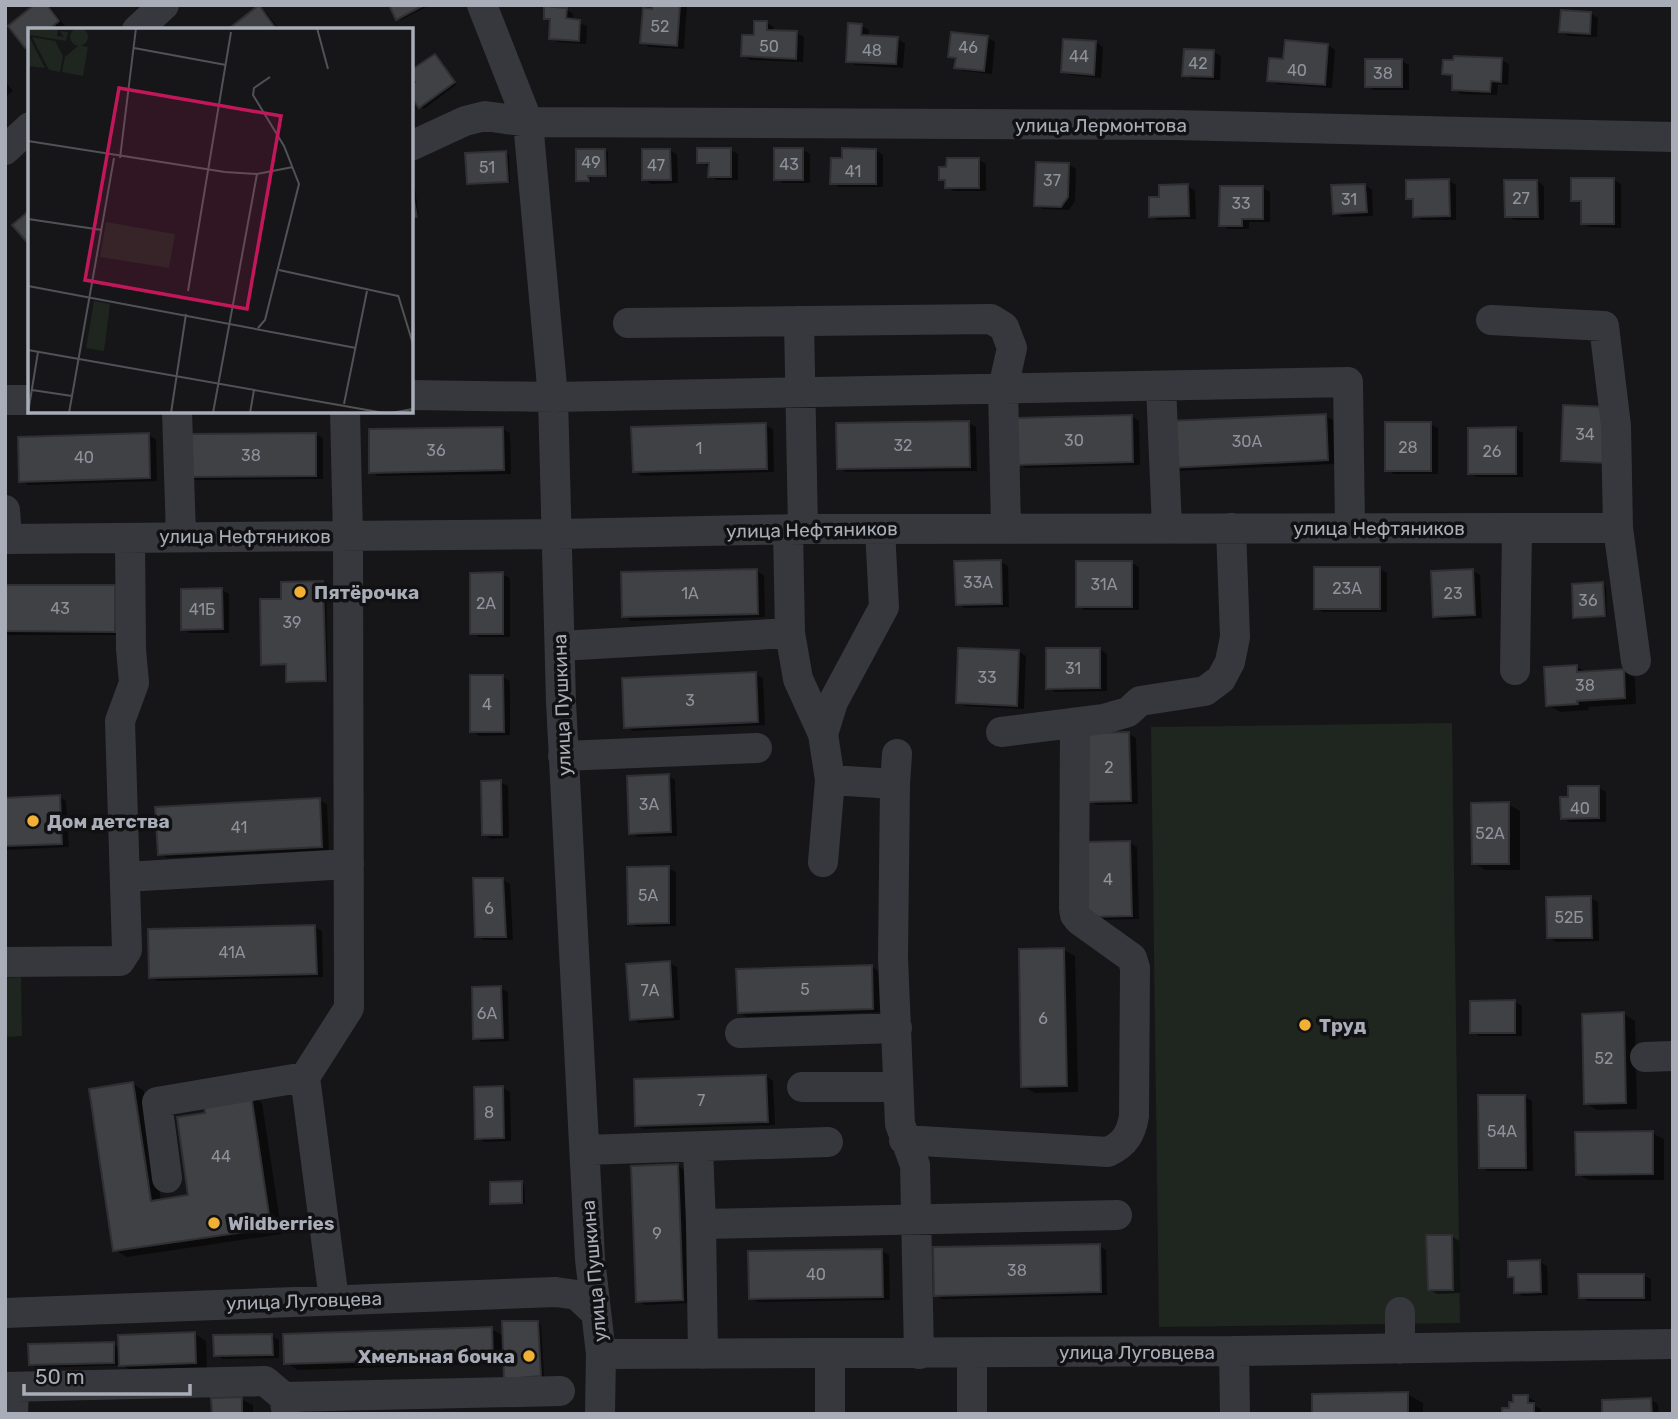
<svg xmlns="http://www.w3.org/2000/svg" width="1678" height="1419" font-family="Rubik,sans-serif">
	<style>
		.green { fill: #1e261f }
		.shadow { fill: #0007 }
		.building { fill: #404145; stroke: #303034; stroke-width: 2 }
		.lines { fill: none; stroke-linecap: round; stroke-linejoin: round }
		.minor { stroke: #37383d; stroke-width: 30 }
		.poi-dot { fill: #f2b134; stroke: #111113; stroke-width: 2.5 }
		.labels { text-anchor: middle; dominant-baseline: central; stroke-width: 7; stroke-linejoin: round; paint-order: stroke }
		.number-label { font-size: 16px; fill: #8e929b }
		.street-label { font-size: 19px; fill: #a8adb8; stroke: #111113 }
		.poi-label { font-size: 19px; font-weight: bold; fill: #a8adb8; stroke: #111113; text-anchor: start }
		.inset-road { fill: none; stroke: #505258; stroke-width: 2 }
		.view { fill: #c2185b; fill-opacity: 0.15; stroke: #c2185b; stroke-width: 3.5 }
		.inset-edge { fill: none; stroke: #a8adb8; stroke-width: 3.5 }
	</style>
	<rect width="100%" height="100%" fill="#161618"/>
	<path class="green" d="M1452,723L1460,1323L1159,1327L1151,727Z
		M21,977L22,1036L5,1037V978Z"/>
	<path class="shadow" d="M37,5H49L65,26L60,30H30V49L11,27Z
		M391,5H427L428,6L401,20Z
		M654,5H687L684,49L649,47L642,42Z
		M259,7L266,12L280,30H235Z
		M566,9L573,14V21L587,26L586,44L558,42L551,38L552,22L545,18Z
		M1591,14L1598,18L1597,37L1568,36L1561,31Z
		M767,23L774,27V32L797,33L804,37L803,62L750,60L743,55Z
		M861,26L869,30L868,37L897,39L905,43L903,68L855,65L848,61Z
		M953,34L988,38L995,42L992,74L963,71L956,67L957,60L950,56Z
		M1096,42L1103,47L1101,78L1070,75L1063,71Z
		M1328,45L1335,50L1332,88L1277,84L1269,80L1285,61Z
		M1213,52L1221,56L1220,80L1192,79L1184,75Z
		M435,56L457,84L424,109L421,107L418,82Z
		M1501,60L1509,64L1508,85L1498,84L1497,95L1461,94L1453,89L1454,78L1444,73Z
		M1402,61L1409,65V90H1374L1366,86Z
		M5,81L13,91L5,97Z
		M670,150L677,155L678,183L651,184L644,179Z
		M730,150L738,154V180H717L710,176V167L699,162Z
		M803,150L810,154V183H783L776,179Z
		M875,150L883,155V187H839L832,183L844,160Z
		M605,151L608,152V177H591V182L578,180Z
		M506,153L509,155L510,183L472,184L468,183Z
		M978,159L986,164V191H954L947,187L946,182L941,179Z
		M1069,165L1076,169L1075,201L1069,210L1043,209L1036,205Z
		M1614,180L1621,184V228L1590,227L1583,223V204L1573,200Z
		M1449,181L1456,185V220H1422L1415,216V202L1408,198Z
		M1537,181L1544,186V220H1514L1507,216Z
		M1365,185L1372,190L1373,216L1342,217L1335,213Z
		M1188,186L1195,191L1196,219L1158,220L1151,216L1160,199Z
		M411,187L415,189L419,218L411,219Z
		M1263,188L1270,192V222H1249V229H1228L1221,225Z
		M1564,407L1609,464L1563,460Z
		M1131,416L1139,421L1140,465L1026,468L1018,464Z
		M1325,416L1333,420L1335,464L1178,471L1168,423Z
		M969,423L976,427L977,471L846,472L839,468Z
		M1430,424L1438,428V474H1394L1387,470Z
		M765,425L773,429L774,472L642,476L634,471Z
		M503,429L510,433L511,474L378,476L371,472Z
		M1515,429L1523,433V477H1477L1470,473Z
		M315,434L323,438V479L195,480L188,476Z
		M148,435L156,439L157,481L28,485L21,481Z
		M1001,562L1008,566L1009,607L965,608L957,604Z
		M1132,563L1139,567V610H1085L1078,606Z
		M1380,569L1387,573V612H1323L1316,608Z
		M756,571L764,575L765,617L631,621L624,616Z
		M1473,571L1480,575L1482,618L1442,620L1434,616Z
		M502,574L510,578V637H479L472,633Z
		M323,582L326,584L328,682L291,683L288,681V665L263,664L283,600Z
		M1603,584L1606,586L1607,617L1575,616Z
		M5,586L115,587L122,591V635H8L5,633Z
		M222,590L229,594V633H190L183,629Z
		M1099,649L1107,654V691L1055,692L1048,688Z
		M1019,652L1026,656L1024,709L965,706L957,702Z
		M1577,667L1588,673L1623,671L1635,678L1636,704L1588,707L1589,710L1560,712L1548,705Z
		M755,674L763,678L765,725L633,731L626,727Z
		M502,677L510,681V735L479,736L472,731Z
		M1129,734L1136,738L1138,804L1097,805L1090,801Z
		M668,776L675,780L677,836L638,837L631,833Z
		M500,782L508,786L509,838L491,839L484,834Z
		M1599,788L1606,792V822H1570L1562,818Z
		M59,797L66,801L69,847L5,850V799Z
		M319,800L327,804L329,850L167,858L160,854Z
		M1508,804L1520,811V870H1485L1474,863Z
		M1130,843L1137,847L1139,919L1095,920Z
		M668,868L676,872V926L637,927L630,923Z
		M503,880L510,884L513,940H484L477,936Z
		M1590,898L1598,902L1599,941L1556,942L1549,937Z
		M315,927L322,931L323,977L158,981L151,977Z
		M1064,950L1075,956L1078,1092L1035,1093L1023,1086Z
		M669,963L677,967L680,1020L639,1023L632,1019Z
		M871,966L878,971L880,1012L747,1017L739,1012Z
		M500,988L508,992L509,1041L482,1042L475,1038Z
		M1515,1002L1522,1006V1036H1479L1472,1032Z
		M1624,1014L1635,1021L1637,1109L1597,1110L1585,1103Z
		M766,1076L773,1081L775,1125L644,1129L636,1125Z
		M133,1084L144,1091L161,1201L190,1197L207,1114L251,1096L262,1103L282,1234L127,1257L115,1250Z
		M503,1088L510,1092L511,1141L484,1142L477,1138Z
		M1525,1097L1532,1101L1533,1171H1488L1480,1167Z
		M1652,1133L1664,1139V1180H1589L1577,1174Z
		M678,1166L685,1170L690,1303L645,1305L638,1301Z
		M521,1183L524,1185L525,1204L492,1203Z
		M1452,1236L1459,1241L1460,1293L1437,1294L1429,1289Z
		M1099,1246L1106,1250L1107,1295L943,1299L935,1295Z
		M882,1251L889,1255L890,1300L758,1302L751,1298Z
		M1540,1262L1547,1266L1548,1295L1523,1296L1515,1292V1279L1510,1276Z
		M1643,1275L1651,1279V1301H1588L1580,1297Z
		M538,1323L541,1325L544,1377L509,1380L505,1363L298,1370L286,1363L491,1329L504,1336Z
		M195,1334L206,1341L207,1369L132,1371L121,1365L38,1368L31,1364L113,1344L120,1348Z
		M272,1336L279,1340V1358L223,1359L215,1355Z
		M1407,1394L1423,1403V1414H1314Z
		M1527,1397L1535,1401V1406L1541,1409V1414H1503L1510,1410L1514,1403Z
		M241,1399L253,1405V1414H213Z
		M1651,1400L1658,1404L1659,1414H1604Z"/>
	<path class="building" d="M34,5H47L59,21L48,30H30V45L25,48L8,26Z
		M259,5L276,29L233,30L231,27Z
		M389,5H424L396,20Z
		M653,5H680L677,46L640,43L643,8L652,9Z
		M544,6L567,8L566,18L580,20L579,41L549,39L550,19H544Z
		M1561,10L1591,12L1590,34L1559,32Z
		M754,21H767V30L797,31L796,59L741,56L742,35H754Z
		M848,23L862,24L861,35L898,37L896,64L846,62Z
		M951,32L988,36L984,71L954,68L956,58L948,57Z
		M1063,39L1096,41L1094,75L1061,72Z
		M1285,40L1328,44L1325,85L1267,81L1269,58L1283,59Z
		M1184,49L1214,50L1213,77L1182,76Z
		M435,54L455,82L419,108L411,97V85L415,82L411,77V70Z
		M1454,56L1502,58L1501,82L1491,81L1490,92L1452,90V75L1442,74L1443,60H1453Z
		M1365,59H1402V87H1365Z
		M697,148H731V177H708L709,163H697Z
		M774,148H803V180H774Z
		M842,148L876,149V184H830L831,158H842Z
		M576,149H605L606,176H588L589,181H576Z
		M642,149H670L671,180H642Z
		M506,151L508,182L467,184L465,153Z
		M947,158H979V188H945V180H939V167H946Z
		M1036,162L1069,163L1068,197L1061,207L1034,206Z
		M1571,178H1614V224H1581V201H1571Z
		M1449,179L1450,216L1413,217V199H1406V180Z
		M1504,180H1537L1538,217H1505Z
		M1188,184L1189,216L1149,217V197H1159V185Z
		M1365,184L1367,212L1333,214L1331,185Z
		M411,185L417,217L411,218Z
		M1220,186H1263V219H1242V226H1219Z
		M30,210V239L27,242L12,225Z
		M1563,405L1608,407L1607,463L1561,461Z
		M1326,414L1328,460L1169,468L1167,421Z
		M1132,415L1133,462L1016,465L1015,418Z
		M969,421L970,467L837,469L836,423Z
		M1385,422H1431V471H1385Z
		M766,423L767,469L633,472L631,427Z
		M503,427L504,470L369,473V429Z
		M1516,427V474H1468V428Z
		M149,433L150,478L19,482L18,437Z
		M316,433V476L186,477L185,434Z
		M1001,560L1002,604L956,605L954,561Z
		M1076,561H1132V607H1076Z
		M1314,567H1380V609H1314Z
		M757,569L758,614L622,617L621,572Z
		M1473,569L1475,615L1433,617L1431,571Z
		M503,572V634H470V573Z
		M323,581L326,681L286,682V664L261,665L260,599H281V582Z
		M1603,582L1605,616L1573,618L1572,584Z
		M5,585H115V632L5,631Z
		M222,588L223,629L181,630V589Z
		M958,648L1019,650L1017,706L956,703Z
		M1046,648H1100V688L1046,689Z
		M1577,665V672L1624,669L1625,698L1577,701L1578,704L1546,706L1544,667Z
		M756,672L758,722L624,728L622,678Z
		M470,675H503L504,732H470Z
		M1129,732L1131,801L1088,802L1086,733Z
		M669,774L671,832L629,834L627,776Z
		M501,780L502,835H482L481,781Z
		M1568,786H1599V818L1561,819L1560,797H1568Z
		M60,795L62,844L5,846V798Z
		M320,798L322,847L158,855L155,807Z
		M1509,802V864H1472L1471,803Z
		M1130,841L1132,916L1086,917L1084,842Z
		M669,866V923L628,924L627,867Z
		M473,878H503L506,937H475Z
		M1591,896L1592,938H1547L1546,897Z
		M315,925L317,974L149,978L148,929Z
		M1064,948L1067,1086L1021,1087L1019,949Z
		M670,961L673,1017L630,1020L626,964Z
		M872,965L873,1009L738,1013L736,969Z
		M501,986L503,1038L473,1039L472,987Z
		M1515,1000V1033H1470V1001Z
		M1624,1012L1626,1103L1584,1104L1582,1014Z
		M766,1075L768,1122L635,1126L634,1079Z
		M133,1082L151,1201L188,1195L177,1117L205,1113L204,1101L251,1094L271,1228L113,1251L89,1089Z
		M503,1086L504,1138L475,1139L474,1087Z
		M1478,1095H1525L1526,1168H1479Z
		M1653,1131V1174L1576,1175L1575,1132Z
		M678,1164L683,1300L636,1302L631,1166Z
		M522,1181V1203L490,1204V1182Z
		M1426,1235H1452L1453,1290H1428Z
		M1100,1244L1101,1292L934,1296L933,1247Z
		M882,1249L883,1297L749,1299L748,1251Z
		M1540,1260L1541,1292L1514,1293V1277H1508V1261Z
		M1578,1274H1644V1298H1579Z
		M502,1321H538L541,1376L504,1379Z
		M492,1327L493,1358L284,1364L283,1334Z
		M195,1332L196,1363L119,1366L118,1335Z
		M272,1334L273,1355L214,1356L213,1335Z
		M114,1342V1363L29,1365L28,1344Z
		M1408,1392V1414H1312V1394Z
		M1513,1395H1528V1403H1534V1414H1502V1408H1509V1402H1513Z
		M242,1397V1414H212L211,1398Z
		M1651,1398L1652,1414H1602V1400Z"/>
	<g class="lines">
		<path class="minor" d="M482,5L528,122L553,397L561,702L590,1259L601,1354L600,1414
			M137,30L164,5
			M411,146L465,121L485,116L528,122L1174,125L1673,137
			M5,150L30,127
			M1491,320L1604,326L1616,426L1618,528L1636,661
			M799,321L803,529
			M628,323L991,319L1004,327L1012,348L1003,388L1006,528
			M1161,386L1167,528
			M411,395L553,397L1348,382L1350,528
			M5,400H30
			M177,411L181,536
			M5,510L7,539
			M880,529L884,607L833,702L823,734L830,780L895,784L897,754
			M5,539L558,534L803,529L1618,528
			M790,633L798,679L823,734
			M560,646L790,633L788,529
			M1515,670L1517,528
			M1001,732L1104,719L1128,712L1140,701L1205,691L1221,679L1230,662L1235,637L1231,528
			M563,756L757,748
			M895,784L893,958L900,1124L915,1165L919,1354
			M823,862L830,780
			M125,877L349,864
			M5,962L120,961L127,950L120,721L134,683L131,649L130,538
			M740,1033L897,1028
			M1645,1057L1673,1056
			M802,1087H898
			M904,1140L1108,1152C1125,1144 1131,1134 1134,1116L1135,968L1132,958L1079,920L1075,915L1074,908L1075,723
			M698,1148L701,1224
			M585,1150L828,1142
			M167,1178L157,1102L305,1077
			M334,1300L305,1077L349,1008L348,536L345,411
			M1400,1312V1349
			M5,1313L556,1292L577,1295L596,1313
			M1234,1351L1235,1414
			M972,1353V1414
			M601,1354L1234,1351L1673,1344
			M703,1354L701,1224L1117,1215
			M830,1354V1414
			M5,1387L265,1381L284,1397L287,1414
			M284,1397L560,1391
			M13,1414L14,1388"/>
	</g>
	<g class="poi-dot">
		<circle cx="300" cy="592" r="7"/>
		<circle cx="33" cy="821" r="7"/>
		<circle cx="1305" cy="1025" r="7"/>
		<circle cx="214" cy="1223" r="7"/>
		<circle cx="529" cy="1356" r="7"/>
	</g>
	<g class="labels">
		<g class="number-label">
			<text x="660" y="26">52</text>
			<text x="769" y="46">50</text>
			<text x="968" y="47">46</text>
			<text x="872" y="50">48</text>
			<text x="1079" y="56">44</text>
			<text x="1198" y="63">42</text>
			<text x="1297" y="70">40</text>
			<text x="1383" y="73">38</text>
			<text x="591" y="162">49</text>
			<text x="789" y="164">43</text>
			<text x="656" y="165">47</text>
			<text x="487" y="167">51</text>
			<text x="853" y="171">41</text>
			<text x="1052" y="180">37</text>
			<text x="1521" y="198">27</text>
			<text x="1349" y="199">31</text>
			<text x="1241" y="203">33</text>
			<text x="1585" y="434">34</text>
			<text x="1074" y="440">30</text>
			<text x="1247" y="441">30А</text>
			<text x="903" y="445">32</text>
			<text x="1408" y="447">28</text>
			<text x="699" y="448">1</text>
			<text x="436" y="450">36</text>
			<text x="1492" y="451">26</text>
			<text x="251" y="455">38</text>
			<text x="84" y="457">40</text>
			<text x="978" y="582">33А</text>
			<text x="1104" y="584">31А</text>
			<text x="1347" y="588">23А</text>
			<text x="690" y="593">1А</text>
			<text x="1453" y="593">23</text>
			<text x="1588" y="600">36</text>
			<text x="486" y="603">2А</text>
			<text x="60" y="608">43</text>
			<text x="202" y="609">41Б</text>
			<text x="292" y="622">39</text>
			<text x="1073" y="668">31</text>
			<text x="987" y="677">33</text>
			<text x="1585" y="685">38</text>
			<text x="690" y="700">3</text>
			<text x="487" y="704">4</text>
			<text x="1109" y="767">2</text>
			<text x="649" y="804">3А</text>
			<text x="1580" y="808">40</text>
			<text x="239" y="827">41</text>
			<text x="1490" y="833">52А</text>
			<text x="1108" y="879">4</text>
			<text x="648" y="895">5А</text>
			<text x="489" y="908">6</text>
			<text x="1569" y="917">52Б</text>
			<text x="232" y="952">41А</text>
			<text x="805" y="989">5</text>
			<text x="650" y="990">7А</text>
			<text x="487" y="1013">6А</text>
			<text x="1043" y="1018">6</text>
			<text x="1604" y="1058">52</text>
			<text x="701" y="1100">7</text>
			<text x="489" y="1112">8</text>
			<text x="1502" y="1131">54А</text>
			<text x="221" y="1156">44</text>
			<text x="657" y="1233">9</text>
			<text x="1017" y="1270">38</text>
			<text x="816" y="1274">40</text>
		</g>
		<g class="street-label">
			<text x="1101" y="125">улица Лермонтова</text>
			<text x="1379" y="528">улица Нефтяников</text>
			<text transform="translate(812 530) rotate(-1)">улица Нефтяников</text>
			<text x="245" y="536">улица Нефтяников</text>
			<text transform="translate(562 705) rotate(-92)">улица Пушкина</text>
			<text transform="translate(594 1271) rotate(-95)">улица Пушкина</text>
			<text transform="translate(304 1301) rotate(-2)">улица Луговцева</text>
			<text x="1137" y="1352">улица Луговцева</text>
		</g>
		<g class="poi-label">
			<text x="314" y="592">Пятёрочка</text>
			<text x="47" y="821">Дом детства</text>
			<text x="1319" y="1025">Труд</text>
			<text x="228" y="1223">Wildberries</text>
			<text x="515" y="1356" text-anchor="end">Хмельная бочка</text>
		</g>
	</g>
	<g transform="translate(28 28)">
		<rect width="385" height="385" fill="#161618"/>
		<path d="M42 9a9 9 0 1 1 18 0a9 9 0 1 1-18 0ZM0,0L30,2L29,8L36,9L32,3L40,4L38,13L2,7ZM0,7L17,40L0,38ZM4,9L27,13L35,28L32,44L21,42ZM51,17L60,19L55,48L34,44L37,29ZM78,194L147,206L141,240L72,229ZM66,273L82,276L76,323L58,320Z" fill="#1e261f"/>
		<path class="inset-road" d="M289,0L300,41M106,20L198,37M0,113L197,144L229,146L265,139M92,130L108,0M0,191L74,202M251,242L370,268M0,258L328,320M160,263L203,4M370,267L385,316M230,300L237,292L271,156L256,118L225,67L226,60L242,49M0,322L356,385M4,362L44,368M316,376L339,263M0,385L10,324M41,385L86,130M143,385L158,286M185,385L229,146M222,385L226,362M363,385L385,381"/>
		<path class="view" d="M91,60L253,88L219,281L57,252Z"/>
		<rect width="385" height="385" class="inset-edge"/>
	</g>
	<rect width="1678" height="1419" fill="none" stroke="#a8adb8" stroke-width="14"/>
	<path d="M24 1384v10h166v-10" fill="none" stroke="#a8adb8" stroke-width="3.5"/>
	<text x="35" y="1384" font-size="21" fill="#a8adb8" stroke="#111113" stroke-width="5" paint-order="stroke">50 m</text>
</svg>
